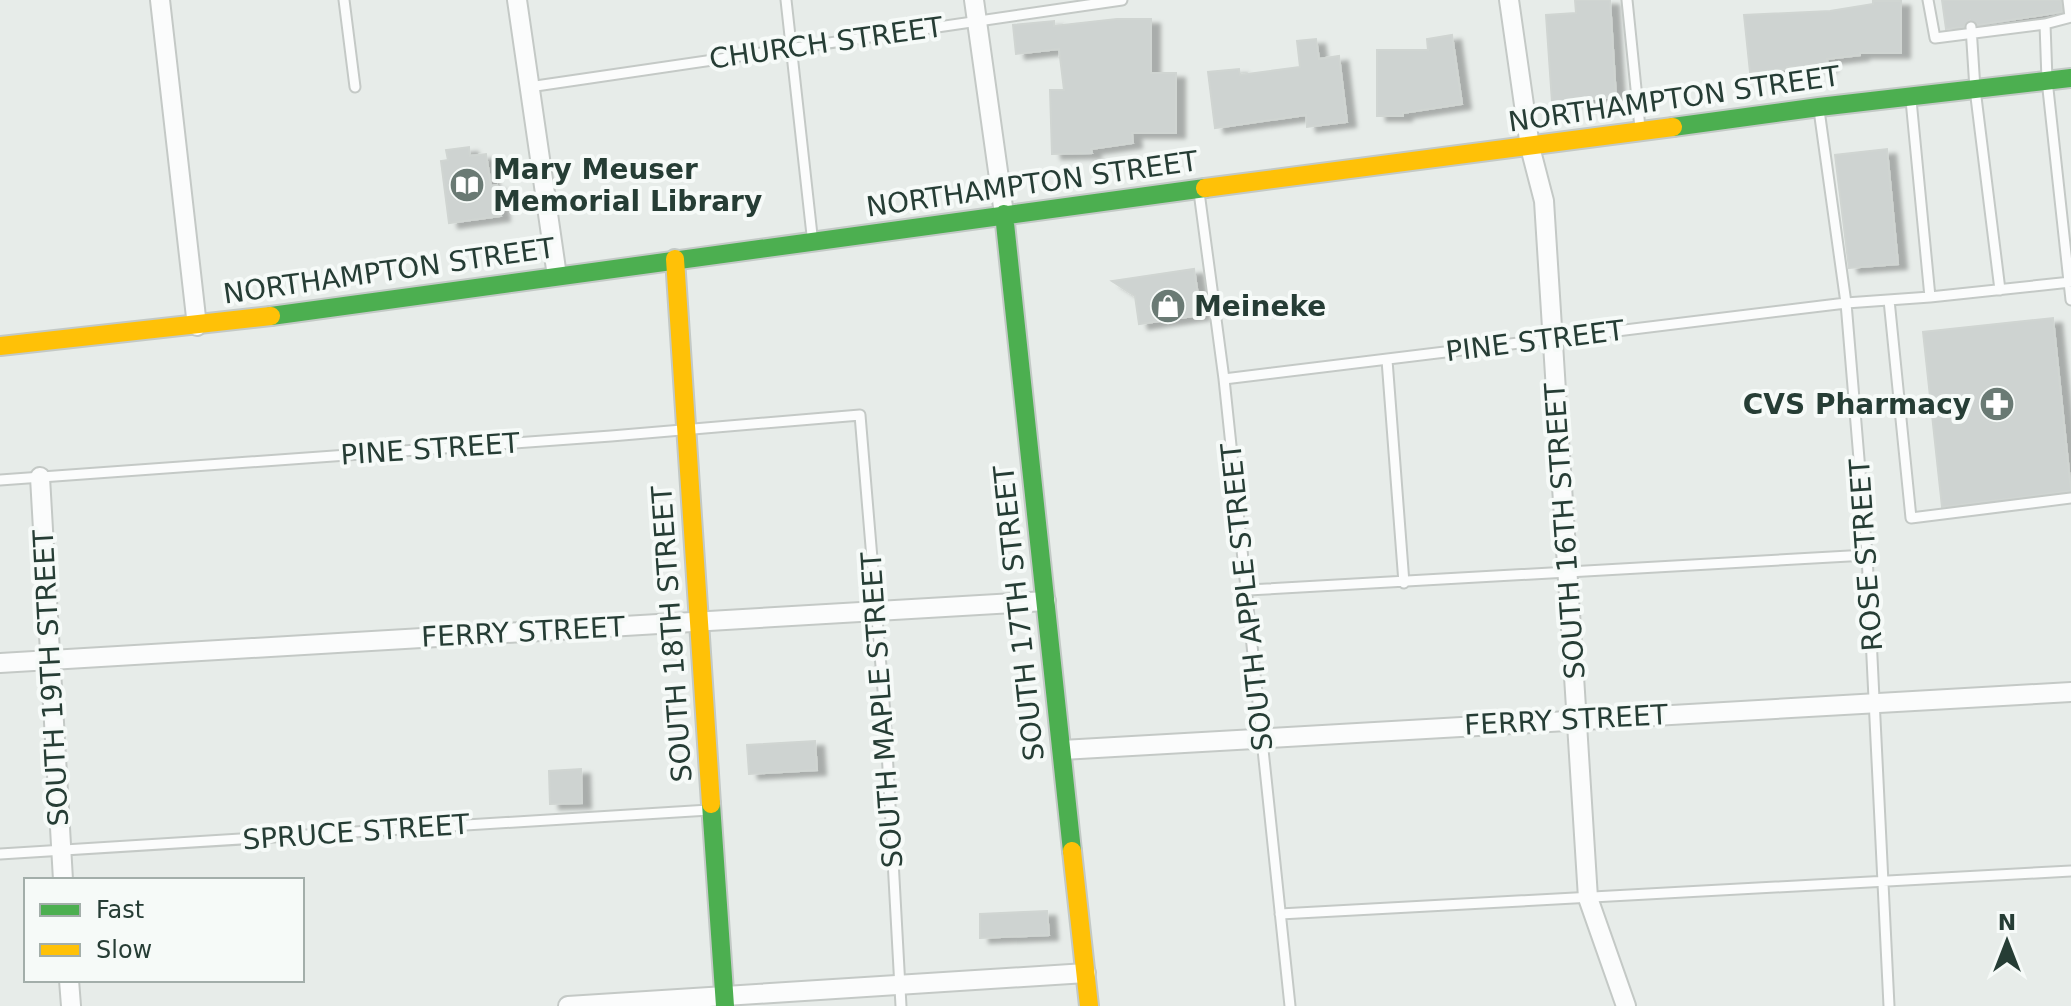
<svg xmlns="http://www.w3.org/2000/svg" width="2071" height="1006" font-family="'DejaVu Sans',sans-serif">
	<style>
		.building { fill: #ced3d1; stroke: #d0d5d2; stroke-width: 2; filter: url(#shadow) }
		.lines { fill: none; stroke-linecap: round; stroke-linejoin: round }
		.lane-casing { stroke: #c4c9c6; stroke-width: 13 }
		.street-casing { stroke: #c4c9c6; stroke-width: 22 }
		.fast-casing { stroke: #c3c9c6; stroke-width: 22 }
		.slow-casing { stroke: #c3c9c6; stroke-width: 22 }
		.lane { stroke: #fbfcfc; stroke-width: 9 }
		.street { stroke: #fbfcfc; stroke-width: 18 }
		.fast { stroke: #4caf50; stroke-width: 18 }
		.slow { stroke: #ffc107; stroke-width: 18 }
		.labels { text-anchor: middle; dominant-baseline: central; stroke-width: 8; stroke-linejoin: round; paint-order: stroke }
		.street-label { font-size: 28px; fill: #263d35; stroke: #f6faf8 }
		.poi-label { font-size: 28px; font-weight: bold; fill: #263d35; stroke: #f6faf8; text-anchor: start }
	</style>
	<defs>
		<filter id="shadow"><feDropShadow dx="9" dy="5" stdDeviation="2" flood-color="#0004"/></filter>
	</defs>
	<rect width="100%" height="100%" fill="#e7ece9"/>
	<path class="building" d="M1575,0H1610L1616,97L1552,102L1546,15L1576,13Z
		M1942,0H2061L2062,12L1978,25L1970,20L1964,27L1946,29Z
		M1873,1H1901V53H1860V55L1827,59L1828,67H1787V69L1750,72L1744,15L1830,11L1873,4Z
		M1117,19H1151V73H1176V133H1132L1133,143L1091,149L1092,153L1052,154L1050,90H1064L1059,49L1016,54L1013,25L1054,21V26Z
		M1452,35L1462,104L1403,113V116H1377V50H1428L1427,39Z
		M1316,39L1319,59L1339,56L1347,122L1307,127L1306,115L1215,128L1208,72L1239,69L1240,75L1300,67L1297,41Z
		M469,147L470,156L486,154L491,186L497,185L501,216L449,223L441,161L448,160L446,150Z
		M1887,149L1898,264L1849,268L1835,155Z
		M1194,269L1201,315L1139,324L1135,296L1112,281Z
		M2053,318L2071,491L1942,507L1923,332Z
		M815,741L817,770L749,774L747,745Z
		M581,769L582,803L550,804L549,771Z
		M1047,911L1049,935L980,938V914Z"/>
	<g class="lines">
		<defs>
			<path id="lane" d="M344,0L355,87
				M786,0L812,235
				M1627,0L1640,128
				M1928,0L1935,38L2045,24L2071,17
				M2068,0L2070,17
				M2045,24L2047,80L2071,300
				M1971,27L1975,89L2000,290
				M529,87L1122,0
				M1911,100L1930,297L2071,282
				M1819,110L1846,303L1867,555L1889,1006
				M1199,192L1224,379L1290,1006
				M1889,300L1911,518L2071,498
				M1387,360L1404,583
				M1224,379L1846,303L1930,297
				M0,480L611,436L860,415L885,714L901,1006
				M1248,590L1867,555
				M0,854L709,810
				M1280,914L2071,871"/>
			<path id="street" d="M160,0L197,326
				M517,0L557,276
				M974,0L1004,214
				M1509,0L1530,147L1544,201L1588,898L1626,1006
				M40,477L63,880
				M0,663L1046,601
				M1062,750L2071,692
				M69,980L71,1006
				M568,1006L1086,973"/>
			<path id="fast" d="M1673,127L1819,107L2071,78
				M1004,214L1072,851
				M271,316L1205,188
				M711,804L725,1006"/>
			<path id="slow" d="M1205,188L1673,127
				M675,259L711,804
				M0,346L271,316
				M1072,851L1089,1006"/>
		</defs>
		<use href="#lane" class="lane-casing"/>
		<use href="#street" class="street-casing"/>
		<use href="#fast" class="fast-casing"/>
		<use href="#slow" class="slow-casing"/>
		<use href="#lane" class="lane"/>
		<use href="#street" class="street"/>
		<use href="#fast" class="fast"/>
		<use href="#slow" class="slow"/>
	</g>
	<defs>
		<symbol id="library-disc" viewBox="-11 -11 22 22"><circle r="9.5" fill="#6a7a74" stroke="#f6faf8"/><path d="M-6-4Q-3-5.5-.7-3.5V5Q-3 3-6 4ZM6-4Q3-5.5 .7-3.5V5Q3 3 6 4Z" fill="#fff"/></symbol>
		<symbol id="shop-disc" viewBox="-11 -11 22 22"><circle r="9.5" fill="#6a7a74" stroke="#f6faf8"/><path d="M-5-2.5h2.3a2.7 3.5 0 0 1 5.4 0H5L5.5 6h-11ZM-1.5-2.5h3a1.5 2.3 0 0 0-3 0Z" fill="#fff"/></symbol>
		<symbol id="pharmacy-disc" viewBox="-11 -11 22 22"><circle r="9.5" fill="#6a7a74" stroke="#f6faf8"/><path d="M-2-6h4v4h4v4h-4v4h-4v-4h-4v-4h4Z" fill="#fff"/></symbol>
	</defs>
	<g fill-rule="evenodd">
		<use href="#library-disc" x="447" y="165" width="40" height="40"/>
		<use href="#shop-disc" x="1148" y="286" width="40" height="40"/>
		<use href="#pharmacy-disc" x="1977" y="384" width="40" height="40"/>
	</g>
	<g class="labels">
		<g class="street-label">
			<text transform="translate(826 43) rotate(-8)">CHURCH STREET</text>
			<text transform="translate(1674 99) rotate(-8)">NORTHAMPTON STREET</text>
			<text transform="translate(1032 184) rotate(-8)">NORTHAMPTON STREET</text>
			<text transform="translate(389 271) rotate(-8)">NORTHAMPTON STREET</text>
			<text transform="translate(1535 341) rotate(-7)">PINE STREET</text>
			<text transform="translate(430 449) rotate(-4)">PINE STREET</text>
			<text transform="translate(1565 531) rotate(-94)">SOUTH 16TH STREET</text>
			<text transform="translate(1866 555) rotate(-94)">ROSE STREET</text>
			<text transform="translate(1247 597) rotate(-96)">SOUTH APPLE STREET</text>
			<text transform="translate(1019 613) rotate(-96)">SOUTH 17TH STREET</text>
			<text transform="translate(523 632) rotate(-3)">FERRY STREET</text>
			<text transform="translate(672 634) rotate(-94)">SOUTH 18TH STREET</text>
			<text transform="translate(51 678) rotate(-93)">SOUTH 19TH STREET</text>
			<text transform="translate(882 710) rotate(-94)">SOUTH MAPLE STREET</text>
			<text transform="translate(1566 720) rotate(-3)">FERRY STREET</text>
			<text transform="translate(356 832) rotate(-4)">SPRUCE STREET</text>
		</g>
		<g class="poi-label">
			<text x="493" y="169">Mary Meuser<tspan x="493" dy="32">Memorial Library</tspan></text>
			<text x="1194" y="306">Meineke</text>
			<text x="1971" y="404" text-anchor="end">CVS Pharmacy</text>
		</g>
	</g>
	<rect x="24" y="878" width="280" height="104" fill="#f6faf8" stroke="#a3aeaa" stroke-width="2"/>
	<rect x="40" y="904" width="40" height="12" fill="#4caf50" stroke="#a3aeaa" stroke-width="2"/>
	<text x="96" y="918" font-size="24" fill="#263d35">Fast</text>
	<rect x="40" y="944" width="40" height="12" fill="#ffc107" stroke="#a3aeaa" stroke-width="2"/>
	<text x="96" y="958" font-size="24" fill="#263d35">Slow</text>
	<g transform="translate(2007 942)" stroke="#f6faf8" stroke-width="6" paint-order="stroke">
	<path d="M0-6L14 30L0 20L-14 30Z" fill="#263d35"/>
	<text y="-12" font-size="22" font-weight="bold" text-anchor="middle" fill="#263d35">N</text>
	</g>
</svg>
